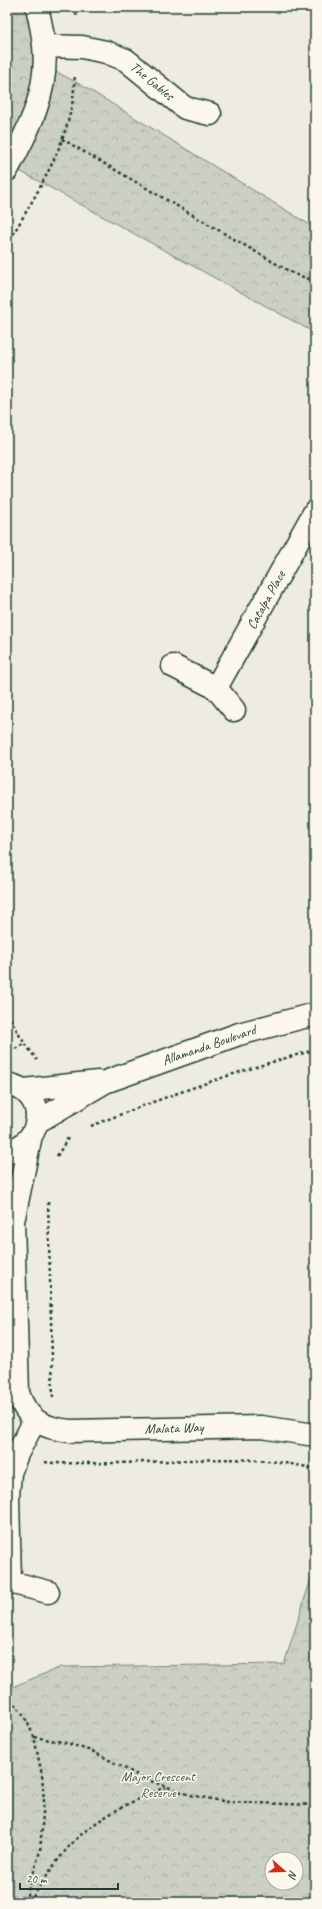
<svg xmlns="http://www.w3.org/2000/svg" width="322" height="1909" font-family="Caveat,sans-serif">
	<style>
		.park { fill: url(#park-crowns); stroke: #75867c; fill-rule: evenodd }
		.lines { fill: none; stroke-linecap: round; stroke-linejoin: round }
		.street-casing { stroke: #1f3d34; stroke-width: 25 }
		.path { stroke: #1f3d34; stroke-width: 2.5; stroke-dasharray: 3 3; stroke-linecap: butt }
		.street { stroke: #fbf7ec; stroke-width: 22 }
		.labels { text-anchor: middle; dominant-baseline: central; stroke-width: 3; stroke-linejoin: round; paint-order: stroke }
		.street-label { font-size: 14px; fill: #1f3d34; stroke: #fbf7ec }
		.park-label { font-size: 14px; fill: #415a51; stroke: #fbf7ec }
	</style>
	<defs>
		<pattern id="park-crowns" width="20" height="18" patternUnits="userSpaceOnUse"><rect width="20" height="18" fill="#cbcfc4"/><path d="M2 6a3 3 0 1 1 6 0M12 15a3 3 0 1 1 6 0" fill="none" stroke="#aeb3a9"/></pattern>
	</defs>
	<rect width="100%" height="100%" fill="#eeece1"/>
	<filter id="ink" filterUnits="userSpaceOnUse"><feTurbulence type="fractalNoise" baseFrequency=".025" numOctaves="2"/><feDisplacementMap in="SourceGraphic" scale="8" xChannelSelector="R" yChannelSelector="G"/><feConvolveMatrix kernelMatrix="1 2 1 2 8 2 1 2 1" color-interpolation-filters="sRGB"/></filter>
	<g filter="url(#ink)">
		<path class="park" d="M7,7H37L44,65L83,86L315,228V333L7,164Z
			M315,1566V1902H7V1689L61,1667L284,1664ZM272,1859H296V1883H272Z"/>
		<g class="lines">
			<defs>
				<path id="street" d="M44,46L82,47L106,52L126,60L185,108L210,114
					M7,170C28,131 49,92 44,46C43,33 40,20 37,7
					M173,666L216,688L234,710
					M216,688L315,511
					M7,1084C48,1091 46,1142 7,1152
					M24,1090L98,1082
					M37,1122L105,1082L239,1034L315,1014
					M7,1195L13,1221L18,1393C27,1420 42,1428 70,1431L261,1427L315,1435
					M14,1217L30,1140
					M7,1582H10L48,1592
					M10,1582L8,1496L10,1473L17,1454L35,1420"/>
			</defs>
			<use href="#street" class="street-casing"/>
			<path class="path" d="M75,7L77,18
				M62,139L294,274L315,281
				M7,245C31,202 61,158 71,109C74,98 74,86 75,75
				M7,1013L21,1038L37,1060
				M15,1049L25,1043
				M91,1126C164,1097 239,1070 315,1050
				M57,1156L68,1138
				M48,1202L53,1397
				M45,1462C58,1464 73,1463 87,1463C162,1465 242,1450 315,1469
				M9,1610L7,1693L25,1717L34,1737L42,1775L44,1801L40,1851L28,1891V1902
				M34,1737L67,1743L94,1752L145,1779L190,1795L228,1802L315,1805
				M30,1902C41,1884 53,1865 67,1849C91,1820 132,1801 166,1787"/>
			<use href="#street" class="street"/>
		</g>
	</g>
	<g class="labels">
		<g class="street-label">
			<text transform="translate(152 81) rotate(39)">The Gables</text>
			<text transform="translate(266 600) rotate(-61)">Catalpa Place</text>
			<text transform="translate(209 1045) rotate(-19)">Allamanda Boulevard</text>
			<text transform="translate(174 1428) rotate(-2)">Malata Way</text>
		</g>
		<g class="park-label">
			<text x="158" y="1776">Major Crescent<tspan x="158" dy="16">Reserve</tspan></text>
		</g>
	</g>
	<rect width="322" height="1909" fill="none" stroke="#fbf7ec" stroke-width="24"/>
	<rect x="12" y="12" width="298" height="1885" fill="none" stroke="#1f3d34" stroke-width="1.5" filter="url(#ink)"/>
	<g transform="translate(284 1871) rotate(110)"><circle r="19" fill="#fbf7ec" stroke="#a3ada2"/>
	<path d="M0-3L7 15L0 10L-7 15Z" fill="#c8321e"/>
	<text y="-6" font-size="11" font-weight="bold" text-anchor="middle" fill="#1f3d34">N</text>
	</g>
	<path d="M20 1883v6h98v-6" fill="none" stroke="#1f3d34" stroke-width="2"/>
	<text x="26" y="1883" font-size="12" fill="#1f3d34" stroke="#fbf7ec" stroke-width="3" paint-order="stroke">20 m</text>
</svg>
